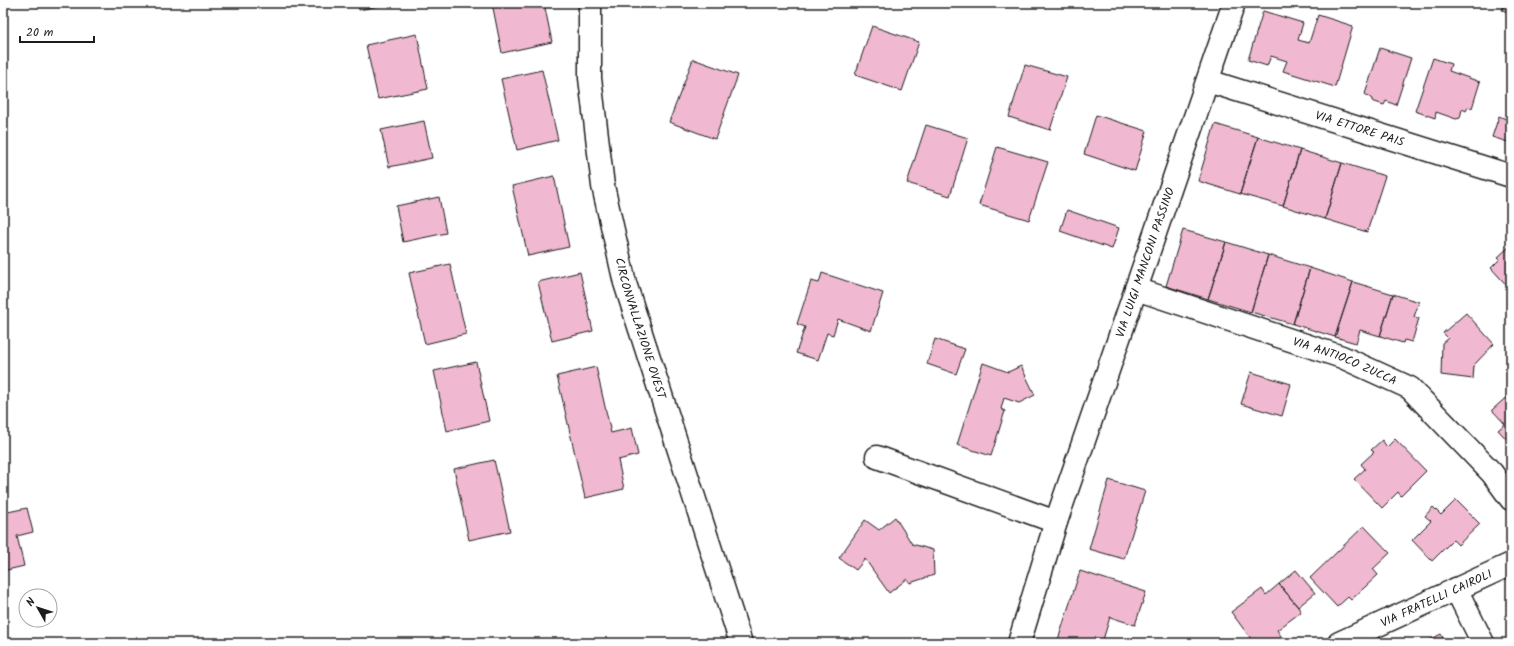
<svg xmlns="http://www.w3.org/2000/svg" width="1514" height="646" font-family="Kalam,sans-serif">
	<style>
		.building { fill: #f0b9d1; stroke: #1c1c1c }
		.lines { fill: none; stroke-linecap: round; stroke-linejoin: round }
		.street-casing { stroke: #1c1c1c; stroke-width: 25 }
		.secondary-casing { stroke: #1c1c1c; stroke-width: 25 }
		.street { stroke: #fff; stroke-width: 22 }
		.secondary { stroke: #fff; stroke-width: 22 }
		.labels { text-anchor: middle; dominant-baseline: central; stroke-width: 3; stroke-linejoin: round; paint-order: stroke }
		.street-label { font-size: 12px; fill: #1c1c1c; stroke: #fff }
	</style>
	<rect width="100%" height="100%" fill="#fff"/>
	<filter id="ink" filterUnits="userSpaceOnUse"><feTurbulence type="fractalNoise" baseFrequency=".025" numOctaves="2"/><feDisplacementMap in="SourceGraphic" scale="8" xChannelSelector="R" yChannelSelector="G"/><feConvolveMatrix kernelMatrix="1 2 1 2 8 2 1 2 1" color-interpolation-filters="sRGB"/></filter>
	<g filter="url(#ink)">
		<path class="building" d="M358,3H393L359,10Z
			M492,3H544L552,42L502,53Z
			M1491,3H1511V13L1502,10L1503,7Z
			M1263,11L1303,23L1298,40L1309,43L1318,15L1353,26L1335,87L1283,71L1287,61L1271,56L1267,66L1248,60Z
			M872,26L919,42L902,91L855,75Z
			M417,34L428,89L378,99L366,45Z
			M1380,48L1411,58L1396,105L1386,101L1384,105L1372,101V99L1365,94Z
			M1433,58L1451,64L1449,71L1480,82L1472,108L1468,107L1466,111L1462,109L1460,118L1456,119L1436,112L1435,118L1415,111Z
			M693,59L738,75L715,139L669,122Z
			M1025,65L1067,77L1050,130L1009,117Z
			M542,70L558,140L517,150L501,79Z
			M1511,105V143L1492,137L1499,116L1506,119Z
			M1096,115L1147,131L1135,171L1084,154Z
			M424,121L432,158L389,167L381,130Z
			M1215,124L1258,137L1240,194L1198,181Z
			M926,125L968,138L950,196L907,183Z
			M1258,137L1300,150L1283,206L1240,194Z
			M997,147L1048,162L1029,220L979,205Z
			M1300,150L1342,163L1325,219L1283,206Z
			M1342,163L1385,176L1367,232L1325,219Z
			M554,176L569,247L528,256L512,186Z
			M439,197L446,233L403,242L396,206Z
			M1067,210L1119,228L1112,249L1060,231Z
			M1183,230L1226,242L1208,299L1166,286Z
			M1226,242L1268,255L1251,312L1208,299Z
			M1511,245V290L1491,268L1500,259L1498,257Z
			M1268,255L1310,268L1293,324L1251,312Z
			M450,264L466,334L425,344L409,273Z
			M1310,268L1353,282L1335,337L1293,324Z
			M580,272L593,331L552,341L538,282Z
			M822,273L883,293L871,331L838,319L833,335L827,333L818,360L796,353L805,327L797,324L811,281L819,283Z
			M1353,282L1393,294L1380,336L1360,330L1356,343L1335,337Z
			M1393,294L1419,302L1414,317L1419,318L1412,342L1404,340L1403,343L1380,336Z
			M1466,313L1494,344L1474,365L1473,379L1441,375L1442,343L1448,338L1443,333Z
			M935,339L965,349L956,374L927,364Z
			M476,362L489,421L447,431L434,371Z
			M983,363L1008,372L1021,366L1035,395L1019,403L1004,398L1001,409L1005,411L991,456L957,445Z
			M596,367L611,433L632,428L638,455L618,460L624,489L585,498L557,376Z
			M1251,372L1291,384L1282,416L1241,404Z
			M1511,393V444L1498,430L1505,424L1492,410Z
			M1395,439L1426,471L1401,496L1398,492L1382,508L1354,479L1365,469L1361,464L1374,452L1371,450L1382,440L1387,447Z
			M494,460L510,531L469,540L454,469Z
			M1109,480L1145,491L1124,559L1089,549Z
			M1456,500L1480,524L1458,545L1453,540L1432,561L1412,540L1431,521L1425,516L1433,507L1441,515Z
			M27,508L33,532L17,536L24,566L3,571V513Z
			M895,517L912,544L933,550L934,575L910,583L907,579L889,593L865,559L856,570L839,558L865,520L879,530Z
			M1364,526L1390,553L1373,569L1378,575L1351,600L1348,597L1337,607L1310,578Z
			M1296,570L1315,593L1298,607L1279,584Z
			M1080,571L1146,592L1135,625L1110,617L1102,643H1057Z
			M1279,584L1298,607L1301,612L1277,630L1283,639L1278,643H1261L1258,640L1254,643L1231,612L1262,589L1266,595Z
			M1441,634L1445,643H1424Z"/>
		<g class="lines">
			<defs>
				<g id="street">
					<path id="s1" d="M1208,81L1511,176"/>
					<path id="s2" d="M1136,289L1342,357L1410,388L1492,473L1511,499"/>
					<path d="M877,457L1056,522"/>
					<path d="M1456,589L1483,643"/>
					<path id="s3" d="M1019,643L1056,522L1234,3"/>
					<path id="s4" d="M1339,643L1511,564"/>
				</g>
				<g id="secondary">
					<path id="s5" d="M590,3V78L603,186L625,283L741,643"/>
				</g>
			</defs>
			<use href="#street" class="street-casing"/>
			<use href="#secondary" class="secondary-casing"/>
			<use href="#street" class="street"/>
			<use href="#secondary" class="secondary"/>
		</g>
	</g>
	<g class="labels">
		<g class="street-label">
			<text stroke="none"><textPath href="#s1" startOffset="159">VIA ETTORE PAIS</textPath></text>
			<text stroke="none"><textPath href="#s3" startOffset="401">VIA LUIGI MANCONI PASSINO</textPath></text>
			<text stroke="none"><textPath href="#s5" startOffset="331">CIRCONVALLAZIONE OVEST</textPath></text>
			<text stroke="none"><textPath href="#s2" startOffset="221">VIA ANTIOCO ZUCCA</textPath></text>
			<text stroke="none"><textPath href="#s4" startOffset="107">VIA FRATELLI CAIROLI</textPath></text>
		</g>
	</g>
	<rect width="1514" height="646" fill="none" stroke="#fff" stroke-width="16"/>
	<rect x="8" y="8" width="1498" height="630" fill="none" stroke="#1c1c1c" stroke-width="1.5" filter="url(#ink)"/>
	<g transform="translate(38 608) rotate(309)"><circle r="19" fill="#ffffff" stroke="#a4a4a4"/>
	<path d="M0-3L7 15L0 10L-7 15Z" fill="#1c1c1c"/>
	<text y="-6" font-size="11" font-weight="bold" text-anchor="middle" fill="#1c1c1c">N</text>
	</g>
	<path d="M20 36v6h74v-6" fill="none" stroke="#1c1c1c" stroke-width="2"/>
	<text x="26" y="36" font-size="12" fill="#1c1c1c" stroke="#ffffff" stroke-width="3" paint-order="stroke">20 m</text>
</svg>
